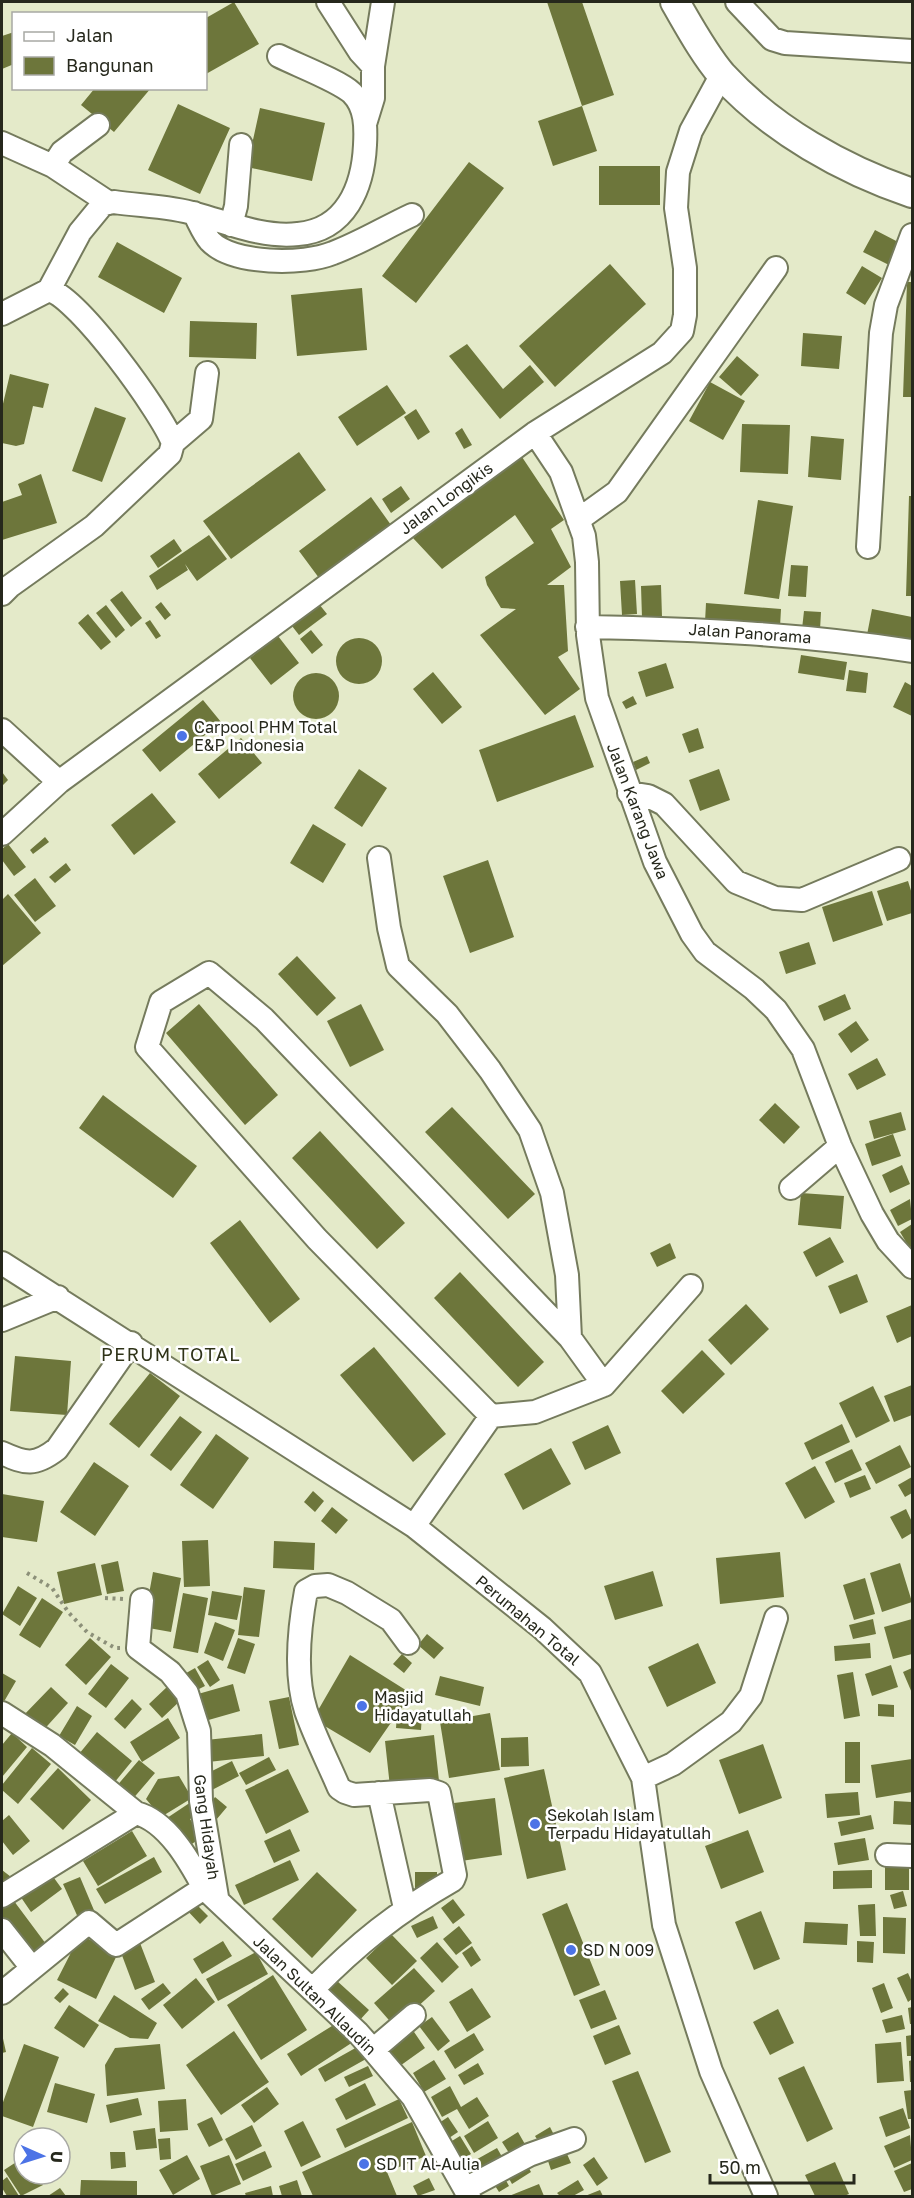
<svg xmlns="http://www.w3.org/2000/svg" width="914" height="2198" font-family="'Golos Text',sans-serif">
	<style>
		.building { fill: #6d763b }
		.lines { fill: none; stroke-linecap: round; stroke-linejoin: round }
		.minor-casing { stroke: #757b5d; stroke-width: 26 }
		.major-casing { stroke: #757b5d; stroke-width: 32 }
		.path { stroke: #8c9079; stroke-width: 4; stroke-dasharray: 3 4.5; stroke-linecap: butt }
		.minor { stroke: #fff; stroke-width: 22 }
		.major { stroke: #fff; stroke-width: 28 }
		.poi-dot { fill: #4c73e6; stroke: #fff; stroke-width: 2 }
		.labels { text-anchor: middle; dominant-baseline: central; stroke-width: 5; stroke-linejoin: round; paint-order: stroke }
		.street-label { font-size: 16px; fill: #26281c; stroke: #fff }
		.poi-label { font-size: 16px; fill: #26281c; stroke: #fff; text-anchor: start }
		.neighbourhood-label { font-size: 18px; letter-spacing: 1.5px; fill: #2f3318; stroke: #fff }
	</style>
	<rect width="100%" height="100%" fill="#e4eac9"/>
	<path class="building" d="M234,2L259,44L206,74V18Z
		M547,2H582L614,95L582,106Z
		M14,32V64L2,69V36Z
		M95,88H151L114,132L81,105Z
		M178,104L230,128L200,194L148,170Z
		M582,106L597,151L553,166L538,121Z
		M260,108L325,123L312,181L247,167Z
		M469,162L504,188L416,303L382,276Z
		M599,166H660V205H599Z
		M875,230L902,244L891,266L863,252Z
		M117,242L182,278L164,313L98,277Z
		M610,264L646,304L555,387L519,346Z
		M862,266L882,278L865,305L846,293Z
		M907,282H912V397H903Z
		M362,288L367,350L297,356L291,295Z
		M190,321L257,323L256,359L189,357Z
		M803,333L842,336L839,369L801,366Z
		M467,344L503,389L530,365L544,382L500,419L449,356Z
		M737,356L759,375L741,396L719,377Z
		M10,374L49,384L43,408L33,406L24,444L16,446L2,443V408Z
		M710,382L745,401L723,440L689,421Z
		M387,385L406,413L357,446L338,417Z
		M95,407L126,418L102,482L72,471Z
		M416,409L430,432L418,440L404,417Z
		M742,424L790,425L788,474L740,472Z
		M462,428L472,445L464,449L455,433Z
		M811,436L844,439L841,480L808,477Z
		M299,452L326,490L231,559L203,521Z
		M522,457L564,520L551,529L571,567L547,585H564L568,651L558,657L580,689L545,715L480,635L516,609L501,608L487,585L485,577L534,543L515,515L442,569L413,538Z
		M41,474L57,523L2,540V502L22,495L18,484Z
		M401,486L410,499L391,513L382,499Z
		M909,496H912V596H906Z
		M371,497L391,525L319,578L299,551Z
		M758,500L793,506L779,599L744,594Z
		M209,535L227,559L197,581L185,564L188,570L157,590L149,576Z
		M174,539L182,551L158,568L150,556Z
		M791,565L808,566L806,597L788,596Z
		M635,580L637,614L622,615L620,581Z
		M661,585L662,617L642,618L641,586Z
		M122,591L142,618L131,627L110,600Z
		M161,602L171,615L165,620L155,607Z
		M706,603L781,609L780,627L705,622Z
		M319,604L327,614L299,635L292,626Z
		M106,605L125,630L116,638L96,613Z
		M872,609L912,617V648L866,640Z
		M804,611L821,612L820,630L802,629Z
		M88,614L111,642L101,650L78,623Z
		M150,620L161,636L156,639L145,623Z
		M311,630L323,645L312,654L300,639Z
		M278,636L299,663L271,685L250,658Z
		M336 661a23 23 0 1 1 46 0a23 23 0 1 1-46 0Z
		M801,655L847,662L844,680L798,673Z
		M666,663L674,688L646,697L638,672Z
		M849,670L868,673L866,693L846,691Z
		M433,672L462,707L442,724L413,689Z
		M293 696a23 23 0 1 1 46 0a23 23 0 1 1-46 0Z
		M905,682L912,686V716L893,707Z
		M633,696L637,704L626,709L622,702Z
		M203,700L221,722L160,772L142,750Z
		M575,715L594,767L497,802L479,750Z
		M698,728L704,748L689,753L682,734Z
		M241,738L262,763L219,799L198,774Z
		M647,756L650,763L636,770L633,762Z
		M359,769L387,788L362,827L334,808Z
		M719,769L730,800L700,811L689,780Z
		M2,772L8,780L2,786Z
		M152,793L176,822L134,855L111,825Z
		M313,824L346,844L323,883L290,863Z
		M45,837L49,842L33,854L30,850Z
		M8,844L26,867L14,876L2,860V849Z
		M488,860L514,937L470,953L443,876Z
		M66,863L71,870L55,883L49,877Z
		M35,878L56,906L35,922L14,895Z
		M908,881L912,894V913L887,921L877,891Z
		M872,891L883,925L833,942L822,907Z
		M8,894L41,933L2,966V900Z
		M809,942L816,964L786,974L779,952Z
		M297,956L336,998L317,1016L278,974Z
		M845,994L851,1009L824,1021L818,1006Z
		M199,1004L278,1095L245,1125L166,1033Z
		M361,1004L384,1050L350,1067L327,1021Z
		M856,1021L869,1040L851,1053L838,1034Z
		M877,1058L886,1075L857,1090L848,1074Z
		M103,1095L197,1166L173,1198L79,1128Z
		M775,1103L800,1127L784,1144L759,1120Z
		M452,1107L535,1194L508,1219L425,1132Z
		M901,1112L906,1130L874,1139L869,1121Z
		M320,1131L405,1223L377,1249L292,1158Z
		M893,1134L901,1156L872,1166L865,1144Z
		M902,1165L910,1184L890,1193L882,1175Z
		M801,1193L844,1196L841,1229L798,1225Z
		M910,1199L912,1219L898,1226L890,1210Z
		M240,1220L300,1299L270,1323L210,1243Z
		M912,1224V1252L900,1232Z
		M830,1237L844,1262L816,1277L803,1252Z
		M670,1243L676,1258L657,1267L650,1253Z
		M460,1272L544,1362L518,1387L434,1298Z
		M857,1274L868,1302L840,1314L828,1286Z
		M746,1304L769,1329L731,1365L708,1340Z
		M912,1305V1336L897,1343L886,1316Z
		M374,1347L446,1434L413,1462L340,1375Z
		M702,1350L725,1374L683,1414L661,1391Z
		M15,1356L71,1361L67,1415L10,1411Z
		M150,1373L180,1396L139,1448L109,1424Z
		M912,1385V1415L894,1422L884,1396Z
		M873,1386L890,1421L856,1438L839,1403Z
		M180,1416L202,1432L171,1471L150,1455Z
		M842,1424L850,1442L812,1460L804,1443Z
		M608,1425L621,1453L585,1470L572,1442Z
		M216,1434L249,1458L213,1509L180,1485Z
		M900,1445L911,1467L876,1484L865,1463Z
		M551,1448L571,1484L523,1510L504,1474Z
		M852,1449L862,1470L835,1483L825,1462Z
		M94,1462L129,1486L95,1536L60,1512Z
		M815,1466L835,1502L805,1519L785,1483Z
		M865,1475L871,1489L850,1498L844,1483Z
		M912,1477V1493L905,1497L898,1485Z
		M313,1491L324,1501L315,1512L304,1502Z
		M2,1494L44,1501L37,1542L2,1537Z
		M332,1507L348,1520L336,1534L321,1521Z
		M906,1509L912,1522V1533L902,1539L890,1517Z
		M208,1540L210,1586L184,1587L182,1541Z
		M274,1541L315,1543L314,1570L273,1568Z
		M780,1552L784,1597L720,1604L716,1558Z
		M118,1561L124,1591L107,1594L101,1565Z
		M95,1563L102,1595L64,1604L57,1572Z
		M900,1563L912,1602L882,1612L870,1573Z
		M653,1571L663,1606L615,1620L604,1586Z
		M153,1572L181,1578L171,1632L143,1627Z
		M865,1578L875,1614L854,1620L843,1585Z
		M18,1586L37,1598L20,1626L2,1614Z
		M244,1587L265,1590L259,1637L238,1635Z
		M212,1591L242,1596L237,1620L208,1615Z
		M183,1593L208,1598L198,1653L173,1648Z
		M42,1598L63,1612L40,1648L19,1635Z
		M873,1619L876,1634L853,1639L849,1625Z
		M912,1619V1654L893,1659L884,1627Z
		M215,1622L235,1630L223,1661L204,1653Z
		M427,1634L444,1648L434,1659L418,1645Z
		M90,1638L111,1657L86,1685L65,1665Z
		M238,1638L255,1644L245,1674L227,1668Z
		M698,1643L716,1683L667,1707L648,1667Z
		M870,1643L871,1658L835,1661L834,1646Z
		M402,1654L412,1663L404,1673L393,1664Z
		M350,1655L412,1694L399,1712L422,1714L421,1730L396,1728L397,1714L370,1753L313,1719Z
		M208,1660L220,1680L210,1687L197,1667Z
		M111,1664L129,1678L106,1708L88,1694Z
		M891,1665L898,1687L872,1696L865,1674Z
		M195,1668L205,1686L191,1693L181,1676Z
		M912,1668V1693L903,1672Z
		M853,1672L860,1716L844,1719L837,1675Z
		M2,1673L16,1681L2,1705Z
		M440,1676L484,1687L480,1706L435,1695Z
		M233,1684L240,1711L205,1721L198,1694Z
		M168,1686L181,1700L162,1718L149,1704Z
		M51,1687L68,1703L39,1735L21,1718Z
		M289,1697L299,1745L279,1749L269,1701Z
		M132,1699L142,1709L125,1729L114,1719Z
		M878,1704L894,1705V1717L878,1716Z
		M77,1706L92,1716L75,1745L59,1736Z
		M490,1713L500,1770L449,1778L440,1722Z
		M168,1718L180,1738L142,1762L130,1742Z
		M97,1732L132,1761L114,1783L79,1754Z
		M12,1733L27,1747L2,1777V1745Z
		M262,1734L264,1756L208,1762L206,1740Z
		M434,1735L439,1781L390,1787L385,1741Z
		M528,1737L529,1766L501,1767V1738Z
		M845,1742H860V1783H845Z
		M763,1744L782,1798L739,1814L719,1760Z
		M32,1748L51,1764L18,1804L2,1790V1785Z
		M269,1757L276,1770L246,1785L239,1773Z
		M912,1759V1792L876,1798L871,1765Z
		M139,1760L155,1773L131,1801L115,1788Z
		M232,1761L239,1776L210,1791L202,1776Z
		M58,1768L91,1800L63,1830L30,1799Z
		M288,1769L309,1812L266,1834L245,1790Z
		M544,1769L566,1870L527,1879L504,1778Z
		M179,1776L192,1798L161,1817L146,1799L158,1779Z
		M858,1792L860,1815L827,1818L825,1794Z
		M215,1797L227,1807L216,1820L205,1811Z
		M495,1798L502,1855L461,1861L454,1803Z
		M894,1801L912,1802V1825L893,1824Z
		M191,1802L199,1814L190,1819L202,1837L183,1850L164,1820Z
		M9,1815L30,1841L13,1855L2,1841V1821Z
		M871,1815L874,1829L841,1836L838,1822Z
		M290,1829L300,1851L274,1863L264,1841Z
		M748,1830L764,1872L721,1889L705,1846Z
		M132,1831L147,1856L98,1886L83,1861Z
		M865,1838L869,1860L838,1865L834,1843Z
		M154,1857L162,1872L105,1904L96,1889Z
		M290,1860L299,1880L244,1905L235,1885Z
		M885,1864H909V1890H885Z
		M2,1870L15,1880L2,1891Z
		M872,1870V1888L833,1889V1871Z
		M49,1871L62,1889L31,1912L18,1893Z
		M317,1872L357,1910L312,1958L272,1919Z
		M415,1872H437V1887L415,1888Z
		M80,1877L96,1915L80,1922L63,1884Z
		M903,1891L907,1906L894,1909L890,1895Z
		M8,1893L46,1944L30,1956L2,1919V1898Z
		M453,1899L465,1915L453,1924L441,1908Z
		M192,1900L208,1916L200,1924L184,1907Z
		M567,1903L600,1985L574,1996L542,1914Z
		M875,1904L876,1936H860L858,1905Z
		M761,1911L780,1959L754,1970L735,1922Z
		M433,1916L438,1928L417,1938L411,1926Z
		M883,1917L906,1918L905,1954L883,1953Z
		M805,1922L848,1924L847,1945L803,1943Z
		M459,1926L472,1943L456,1955L443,1939Z
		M391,1934L417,1961L392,1985L366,1958Z
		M80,1935L118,1953L96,1999L57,1980Z
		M223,1941L232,1956L202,1974L193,1959Z
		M857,1941L874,1942L873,1963L857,1962Z
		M437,1942L459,1967L442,1983L420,1958Z
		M140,1943L155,1982L135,1990L120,1950Z
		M472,1946L481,1960L471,1967L462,1953Z
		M256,1952L268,1974L218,2001L206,1979Z
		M414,1968L435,1991L395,2027L374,2003Z
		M908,1973L912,1982V1999L908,2002L897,1978Z
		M273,1975L307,2030L261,2060L227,2005Z
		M196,1978L215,2002L182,2029L163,2005Z
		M336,1980L369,2010L358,2022L325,1991Z
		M163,1983L171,1993L149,2010L141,1999Z
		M884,1983L893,2008L881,2013L872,1988Z
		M63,1988L69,1994L60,2003L54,1998Z
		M472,1988L491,2017L467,2032L449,2002Z
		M605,1990L617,2019L591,2029L579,2000Z
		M114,1995L157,2023L148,2039L130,2038L98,2021Z
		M69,2005L99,2025L84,2048L54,2028Z
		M912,2007V2024H910L908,2008Z
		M778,2009L794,2043L770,2055L753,2022Z
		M902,2015L905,2029L886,2033L882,2020Z
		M432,2017L450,2041L438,2051L419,2026Z
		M340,2021L353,2042L301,2076L287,2054Z
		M619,2025L631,2054L605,2065L593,2036Z
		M412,2029L425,2048L397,2068L384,2049Z
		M234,2031L269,2082L221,2115L186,2065Z
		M474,2033L484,2050L455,2069L444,2051Z
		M2,2034L6,2052L2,2053Z
		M912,2035V2056H907L906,2036Z
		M901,2042L904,2081L877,2083L875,2044Z
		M24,2044L59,2057L33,2127L2,2116V2105Z
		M160,2044L165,2089L107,2096L105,2065L115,2048Z
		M359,2046L366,2059L325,2082L318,2069Z
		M434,2060L446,2079L424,2092L413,2073Z
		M912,2060V2082H910L909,2061Z
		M478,2063L484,2074L464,2085L458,2075Z
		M368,2066L373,2076L349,2087L344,2077Z
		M804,2066L833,2129L807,2142L778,2078Z
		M638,2071L671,2152L645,2163L612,2081Z
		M55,2083L95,2094L87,2123L47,2112Z
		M365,2083L376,2105L346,2120L335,2099Z
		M450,2086L461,2107L477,2097L489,2116L469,2129L457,2109L442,2117L431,2097Z
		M267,2087L279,2104L254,2123L241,2105Z
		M912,2090V2119H908L904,2091Z
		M138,2098L142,2115L110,2123L106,2105Z
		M186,2099L188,2130L160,2132L158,2101Z
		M399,2099L408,2118L345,2148L336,2129Z
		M903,2108L910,2128L886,2137L879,2117Z
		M212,2117L223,2140L209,2147L197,2124Z
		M448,2117L458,2132L446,2140L436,2125Z
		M303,2121L321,2157L301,2167L284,2131Z
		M488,2121L498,2138L474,2153L464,2136Z
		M412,2122L426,2156L387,2172L397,2196H313L302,2172Z
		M252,2125L262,2146L236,2160L225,2139Z
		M550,2127L554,2135L540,2144L535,2136Z
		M155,2128L157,2148L136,2150L133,2131Z
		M518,2132L526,2146L511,2156L502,2142Z
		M910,2135L912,2160L894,2168L884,2146Z
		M460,2136L471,2154L458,2162L447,2144Z
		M170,2138L171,2159L160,2160L158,2139Z
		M497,2148L505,2162L471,2181L463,2167Z
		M265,2151L272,2167L243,2181L235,2164Z
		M110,2152H125L126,2167L111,2169Z
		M567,2154L571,2163L551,2170L548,2161Z
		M187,2155L200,2179L173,2195L159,2170Z
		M229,2155L241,2184L212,2196L200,2166Z
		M24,2157V2174H36L43,2185L21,2196L4,2170Z
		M594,2157L608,2178L597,2186L583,2165Z
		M525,2161L531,2172L512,2184L506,2173Z
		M835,2162L849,2194L844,2196H815L805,2175Z
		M912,2163V2189L904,2192L894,2171Z
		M503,2175L509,2186L499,2192L492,2181Z
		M7,2177L19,2196H7L2,2188V2181Z
		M429,2178L435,2190L418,2196L413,2186Z
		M81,2180L137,2181V2196H80Z
		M297,2180L302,2196H282L279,2186Z
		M578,2180L584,2190L573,2196H560L557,2193Z
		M539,2184L544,2196H509Z
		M271,2186L273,2196H246L245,2193Z
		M60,2188L66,2196H48Z
		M600,2190L603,2196H585Z"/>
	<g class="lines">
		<defs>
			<path id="minor" d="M328,2L360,52L373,66V98L365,124
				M737,2L772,39L785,43L912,51
				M373,66L383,2
				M2,143L53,166L109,203
				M53,166L62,152L98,125
				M194,213C199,222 203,233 210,241C233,265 304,265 333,253C360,243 386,227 412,215
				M231,225L236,206L241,145
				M49,290L80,232L103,204L114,202C141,206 170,206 196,214C229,223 263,238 298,234C346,230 363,187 365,145C366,127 366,107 352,93C339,81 297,65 279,56
				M2,314L49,290C78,297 162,413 173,443L170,454L94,526L10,586L2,594
				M535,433L561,472L584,536L587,562L588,635L597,698L655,862L692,934L705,952L754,989L776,1010L803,1049L840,1146L872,1214L888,1241L912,1267
				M173,443L201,419L207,373
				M578,520L617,492L776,268
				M868,547L881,333L886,305L912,235
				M587,627C697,629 804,634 912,651
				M2,730L59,782
				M629,793L648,796L664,804L736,882L775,898L802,900L899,859
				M2,834L59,782L535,433L662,353L682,331L685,315V268L676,208L678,172L691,131L722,74
				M379,858L389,928L398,966L447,1014L490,1070L530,1130L552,1193L567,1275L570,1338
				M791,1188L840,1146
				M2,1263L414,1526L542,1628L590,1673L643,1778L664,1925L711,2071L766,2196
				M2,1320L58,1297
				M491,1416L317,1239L147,1047L161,1002L209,973L264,1019L570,1338L604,1385
				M2,1453C26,1464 35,1466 57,1449L131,1343
				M414,1526L491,1416L535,1412L604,1385L691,1286
				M142,1600L138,1648L170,1672L187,1693L199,1731L201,1801L217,1897
				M2,1713L52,1745L136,1813C167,1821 189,1860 204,1888L358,2033L373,2050L413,2097L469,2196
				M643,1778L673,1764L731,1722L751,1696L776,1618
				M379,1793L405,1908
				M887,1855L912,1856
				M2,1896L136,1813
				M2,1930L32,1968
				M312,1990C357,1944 397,1912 453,1880L455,1875L439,1793L430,1790L354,1795L345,1792L339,1788C328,1762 315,1737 306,1711C294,1674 299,1629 306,1591L315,1586L328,1585L347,1593L391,1620L408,1643
				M2,1993L89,1922L116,1945L204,1888
				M373,2050L414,2015
				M465,2189L529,2155L574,2139"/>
			<path id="major" d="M675,2C689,26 704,54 722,75C772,130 844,170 912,193"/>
		</defs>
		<use href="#minor" class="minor-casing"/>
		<use href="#major" class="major-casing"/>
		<path class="path" d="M27,1573L52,1588L69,1613L87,1632L115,1648H120
			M105,1598L123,1599"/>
		<use href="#minor" class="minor"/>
		<use href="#major" class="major"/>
	</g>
	<g class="poi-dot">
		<circle cx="182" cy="736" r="6"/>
		<circle cx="362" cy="1706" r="6"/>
		<circle cx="535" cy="1824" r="6"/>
		<circle cx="571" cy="1950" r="6"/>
		<circle cx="364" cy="2164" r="6"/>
	</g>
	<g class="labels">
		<g class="street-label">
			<text transform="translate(446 498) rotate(-36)">Jalan Longikis</text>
			<text transform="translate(750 633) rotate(4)">Jalan Panorama</text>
			<text transform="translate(638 811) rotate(69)">Jalan Karang Jawa</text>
			<text transform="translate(528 1620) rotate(40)">Perumahan Total</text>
			<text transform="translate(207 1827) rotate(82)">Gang Hidayah</text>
			<text transform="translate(315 1995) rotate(44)">Jalan Sultan Allaudin</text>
		</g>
		<g class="poi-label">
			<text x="194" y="727">Carpool PHM Total<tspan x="194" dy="18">E&amp;P Indonesia</tspan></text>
			<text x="374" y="1697">Masjid<tspan x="374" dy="18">Hidayatullah</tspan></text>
			<text x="547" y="1815">Sekolah Islam<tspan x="547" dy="18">Terpadu Hidayatullah</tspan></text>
			<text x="583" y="1950">SD N 009</text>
			<text x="376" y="2164">SD IT Al-Aulia</text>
		</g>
		<g class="neighbourhood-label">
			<text x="171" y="1354">PERUM TOTAL</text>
		</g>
	</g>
	<rect width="914" height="2198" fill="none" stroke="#26281c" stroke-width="6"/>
	<rect x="12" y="12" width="195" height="78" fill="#ffffff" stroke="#a8a9a4" stroke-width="1.5"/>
	<rect x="24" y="32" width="30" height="9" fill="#ffffff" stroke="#a8a9a4" stroke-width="1.5"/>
	<text x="66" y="42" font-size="18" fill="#26281c">Jalan</text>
	<rect x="24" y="57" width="30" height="18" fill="#6d763b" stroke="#a8a9a4" stroke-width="1.5"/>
	<text x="66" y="72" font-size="18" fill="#26281c">Bangunan</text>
	<g transform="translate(42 2156) rotate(93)"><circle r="28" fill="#ffffff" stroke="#a8a9a4" stroke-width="1.5"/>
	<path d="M0-4.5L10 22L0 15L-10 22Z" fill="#4c73e6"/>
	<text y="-9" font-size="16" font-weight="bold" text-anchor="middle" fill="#26281c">U</text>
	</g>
	<path d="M710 2174v9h144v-9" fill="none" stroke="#26281c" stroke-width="3"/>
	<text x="719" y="2174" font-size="18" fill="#26281c" stroke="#ffffff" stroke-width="4.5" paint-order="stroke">50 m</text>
</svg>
